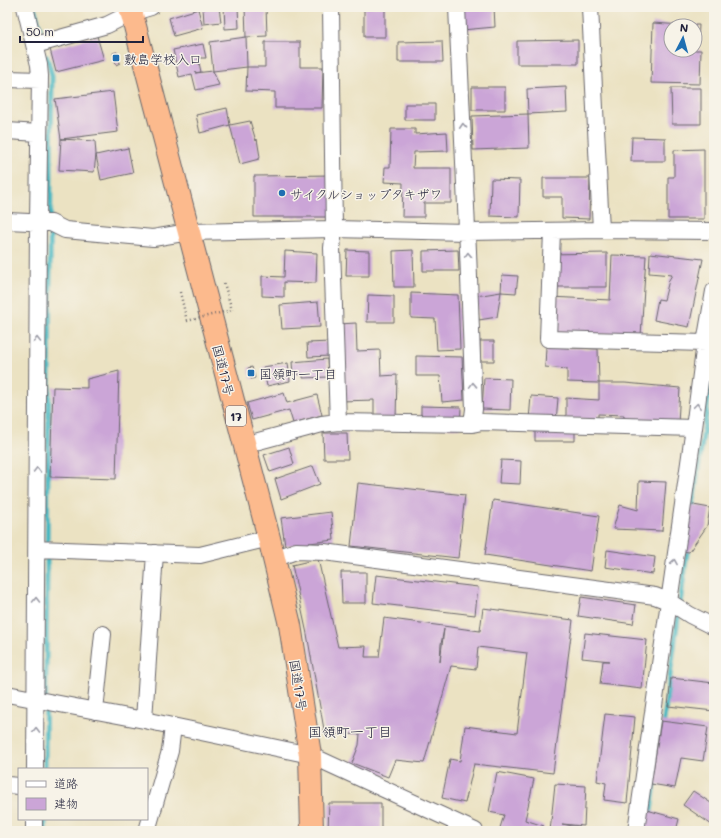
<svg xmlns="http://www.w3.org/2000/svg" width="721" height="838" font-family="Mali,'Klee One',sans-serif">
	<style>
		.lines { fill: none; stroke-linecap: round; stroke-linejoin: round }
		.stream { stroke: #49b8c2; stroke-width: 5 }
		.building { fill: #cba5d7; fill-rule: evenodd }
		.minor-casing { stroke: #68656a; stroke-width: 18 }
		.highway-casing { stroke: #68656a; stroke-width: 24 }
		.path { stroke: #68656a; stroke-width: 2.5; stroke-dasharray: 1 3; stroke-linecap: butt }
		.minor { stroke: #fff; stroke-width: 16 }
		.highway { stroke: #fcba8d; stroke-width: 22 }
		.path-bridge { stroke: #68656a; stroke-width: 2.5; stroke-dasharray: 1 3; stroke-linecap: butt }
		.oneway { stroke: #9c9ca7 }
		.poi-dot { fill: #1f6fb2; stroke: #f7f3e8; stroke-width: 1.5 }
		.labels { text-anchor: middle; dominant-baseline: central; stroke-width: 3; stroke-linejoin: round; paint-order: stroke }
		.shield { fill: #f7f3e8; stroke: #62616f; stroke-width: 1 }
		.shield-label { font-size: 12px; font-weight: bold; fill: #22223b }
		.poi-label { font-size: 13px; fill: #22223b; stroke: #f7f3e8; text-anchor: start }
		.street-label { font-size: 13px; fill: #22223b; stroke: #f7f3e8 }
		.neighbourhood-label { font-size: 14px; fill: #22223b; stroke: #f7f3e8 }
	</style>
	<rect width="100%" height="100%" fill="#f7f3e8"/>
	<filter id="ink" filterUnits="userSpaceOnUse"><feTurbulence type="fractalNoise" baseFrequency=".025" numOctaves="2"/><feDisplacementMap in="SourceGraphic" scale="8" xChannelSelector="R" yChannelSelector="G"/><feConvolveMatrix kernelMatrix="1 2 1 2 8 2 1 2 1" color-interpolation-filters="sRGB"/></filter>
	<filter id="wash" filterUnits="userSpaceOnUse"><feTurbulence type="fractalNoise" baseFrequency=".012" numOctaves="4" result="noise"/><feDisplacementMap in="SourceGraphic" scale="16" xChannelSelector="R" yChannelSelector="G"/><feGaussianBlur stdDeviation="0.9" result="paint"/><feColorMatrix in="noise" values="0 0 0 0 0 0 0 0 0 0 0 0 0 0 0 0 0 1.4 0 .05"/><feComposite in="paint" operator="in"/></filter>
	<g filter="url(#wash)">
		<rect width="100%" height="100%" fill="#ebe2c2"/>
		<g class="lines">
			<path class="stream" d="M34,7L40,28
				M692,511L714,361
				M663,727L688,546
				M45,769L52,76L47,57
				M45,831V819
				M648,831L656,778"/>
		</g>
		<g id="blocks">
			<path class="building" d="M203,7H219L221,22L204,24Z
				M224,7H238L239,28L225,29Z
				M245,7H266L267,36L246,37L247,67L213,71L210,42L246,37Z
				M364,7H385V37H364Z
				M482,7H494L495,27L462,30L460,9Z
				M198,9L203,28L174,36L169,18Z
				M653,23L682,25V26H671V50H701L700,84L651,83Z
				M695,25H699L698,42H695Z
				M97,36L104,60L56,72L50,49Z
				M578,40V64H517V41Z
				M442,41L443,62H398V42Z
				M265,42H300V67H323L322,108H275V92L246,91L247,67H265Z
				M203,44L206,58H198L201,72L195,73L213,71L219,85L196,90L192,74L179,77L173,50Z
				M117,52L120,63L116,65L113,53Z
				M7,82H11L10,121H7Z
				M472,87H505V110H472Z
				M566,87L567,112L528,114L527,89Z
				M671,88H701V124H672Z
				M113,92L118,132L61,139L95,141L96,155L94,172L59,170L61,139L55,99Z
				M405,104H435V120H405Z
				M227,108L230,125L200,133L196,115Z
				M528,114L529,148L473,150L472,116Z
				M250,121L256,141L257,139L260,157L259,159L240,164L230,125Z
				M391,129H415V134L447,132L448,151L414,152L413,168H451V203H424V217H402L403,183L384,182L385,167H390Z
				M632,137L665,138V161H631Z
				M128,148L133,173L101,180L96,155Z
				M704,149V219H668V177H674V150Z
				M7,155H9L8,172H7Z
				M334,175V217H254V176Z
				M543,178H590L589,219L562,218V197H543Z
				M491,179L520,180L519,217L490,216Z
				M347,250L369,251V276H346Z
				M413,250L414,287H394L393,251Z
				M458,250L459,271H423V251Z
				M285,251L317,253L316,283L284,282V297L262,296V276L284,277Z
				M607,253V287H548V254Z
				M650,253L703,259L689,327L654,320L658,299L664,300L669,280L672,275L649,273Z
				M612,255L646,256L641,336L549,332L550,297L610,300Z
				M502,275L518,276L516,293L501,292L497,317L479,320L476,296L501,292Z
				M411,293L458,295L460,349L437,350L435,319L411,318Z
				M368,295L394,296V322H367Z
				M318,302L320,327L282,329L280,305Z
				M356,323L357,351L380,350L381,376L397,375L396,419H374V400L341,401L339,324Z
				M480,341H494V361H480Z
				M330,342V356L308,357L307,343Z
				M546,347L598,349L599,383L567,382V369L545,367Z
				M416,356L462,357L464,400L442,402L440,376H416Z
				M327,359L328,377L303,378V374L293,375L292,362Z
				M288,363L290,381L267,386L263,367Z
				M252,367L255,378L251,379L248,368Z
				M119,371L116,479L50,477L53,387L87,388V379Z
				M484,378L511,379L510,410L482,409Z
				M599,383H625L680,388L678,424L624,422V415L598,414V420L566,419V398L599,400Z
				M284,393L287,403L317,395L322,415L293,423L289,410L252,420L247,403Z
				M531,396L558,398L556,422L529,420Z
				M421,406L461,407L460,428L421,427Z
				M535,430H575V441H535Z
				M323,433H347L348,459H324Z
				M289,447L294,464L270,472L264,455Z
				M501,460L521,461L520,484L499,483Z
				M313,466L320,484L281,499L275,479Z
				M639,481L666,482L662,531L613,529L620,505L638,510Z
				M358,483L465,495L458,558L351,546Z
				M493,500L599,516L591,571L485,555Z
				M688,504L710,508L707,526L689,552L681,551Z
				M331,512L334,540L285,546L281,518Z
				M607,550L655,557L653,574L605,567Z
				M318,559L338,647L366,646L365,657H379L384,618L480,631L483,608L573,620L553,773L474,764L465,803L442,798L450,759L460,761L465,726L517,733L527,653L478,647L476,669L451,666L424,763L395,760L388,777L352,763L359,745L360,734L325,735L307,634L292,565ZM444,629L440,662L441,644Z
				M341,572H366V603H342Z
				M376,575L478,587L475,615L373,603Z
				M581,597L636,605L633,624L578,616Z
				M585,633L647,640L642,689L600,684L603,661H610L582,658Z
				M671,678L714,683V711L668,706Z
				M605,714L635,717L627,803L604,800L606,783L597,781Z
				M661,721L708,727L703,761L681,758L675,788L651,784Z
				M497,772L534,779L525,820L544,826L542,831H499L504,815L489,812Z
				M555,784L586,786L584,826L562,824L577,827V831H550Z
				M693,791L714,805V822L712,825L683,805Z
				M329,803H381V831H328Z
				M647,810L679,819L676,831H641Z"/>
		</g>
	</g>
	<g filter="url(#ink)">
		<use href="#blocks" fill-opacity="0" stroke="#68656a" stroke-width="1"/>
		<g class="lines">
			<defs>
				<path id="minor" d="M25,7L39,65L40,76L38,221L35,769
					M331,7L334,229L332,248L338,422
					M457,7L468,251L474,409L472,424
					M590,7L601,230
					M35,45L107,25L131,13L151,7
					M7,79L40,80
					M7,131L39,133
					M7,221L51,223L65,230L153,238L189,232L334,229L467,232L601,230L714,231
					M552,231L548,339L705,343
					M244,445L322,424L338,422L472,424L482,422L694,428
					M37,549L200,555L269,538
					M274,559L296,551L324,552L655,596L668,601L690,615L714,627
					M7,694L144,720L310,755L475,831
					M95,711L103,634
					M144,720L155,553
					M7,785L19,786
					M34,831V819
					M147,831L170,751L173,726
					M636,831L694,428L705,343L714,291"/>
				<path id="highway" d="M130,7L269,538L290,625L310,755L312,831"/>
			</defs>
			<use href="#minor" class="minor-casing"/>
			<use href="#highway" class="highway-casing"/>
			<path class="path" d="M224,283L232,310
				M180,292L187,321"/>
			<use href="#minor" class="minor"/>
			<use href="#highway" class="highway"/>
			<path class="path-bridge" d="M187,321L232,310"/>
		</g>
		<defs><path id="oneway-chevron" d="M-2-3.5L2.5 0L-2 3.5" fill="none" stroke-width="1.6" stroke-linecap="round" stroke-linejoin="round"/></defs>
		<g class="oneway">
			<use href="#oneway-chevron" transform="translate(463 126) rotate(-93)"/>
			<use href="#oneway-chevron" transform="translate(468 255) rotate(-92)"/>
			<use href="#oneway-chevron" transform="translate(37 340) rotate(-90)"/>
			<use href="#oneway-chevron" transform="translate(473 385) rotate(-92)"/>
			<use href="#oneway-chevron" transform="translate(697 406) rotate(-83)"/>
			<use href="#oneway-chevron" transform="translate(37 470) rotate(-90)"/>
			<use href="#oneway-chevron" transform="translate(674 562) rotate(-81)"/>
			<use href="#oneway-chevron" transform="translate(36 600) rotate(-90)"/>
			<use href="#oneway-chevron" transform="translate(36 730) rotate(-89)"/>
		</g>
	</g>
	<g class="poi-dot">
		<rect x="112" y="54" width="8" height="8" rx="2"/>
		<circle cx="282" cy="193" r="4"/>
		<rect x="247" y="369" width="8" height="8" rx="2"/>
	</g>
	<g class="labels">
		<rect class="shield" x="226" y="406" width="20" height="20" rx="3"/>
		<g class="shield-label">
			<text x="236" y="416">17</text>
		</g>
		<g class="poi-label">
			<text x="124" y="58">敷島学校入口</text>
			<text x="290" y="193">サイクルショップタキザワ</text>
			<text x="259" y="373">国領町一丁目</text>
		</g>
		<g class="street-label">
			<text transform="translate(224 370) rotate(76)">国道17号</text>
			<text transform="translate(299 685) rotate(81)">国道17号</text>
		</g>
		<g class="neighbourhood-label">
			<text x="350" y="731">国領町一丁目</text>
		</g>
	</g>
	<rect width="721" height="838" fill="none" stroke="#f7f3e8" stroke-width="24"/>
	<rect x="18" y="768" width="130" height="52" fill="#f7f3e8" stroke="#a29fa3"/>
	<rect x="26" y="781" width="20" height="6" fill="#ffffff" stroke="#a29fa3"/>
	<text x="54" y="788" font-size="12" fill="#22223b">道路</text>
	<rect x="26" y="798" width="20" height="12" fill="#cba5d7" stroke="#a29fa3"/>
	<text x="54" y="808" font-size="12" fill="#22223b">建物</text>
	<g transform="translate(683 38) rotate(6)"><circle r="19" fill="#f7f3e8" stroke="#a29fa3"/>
	<path d="M0-3L7 15L0 10L-7 15Z" fill="#1f6fb2"/>
	<text y="-6" font-size="11" font-weight="bold" text-anchor="middle" fill="#22223b">N</text>
	</g>
	<path d="M20 36v6h123v-6" fill="none" stroke="#22223b" stroke-width="2"/>
	<text x="26" y="36" font-size="12" fill="#22223b" stroke="#f7f3e8" stroke-width="3" paint-order="stroke">50 m</text>
</svg>
